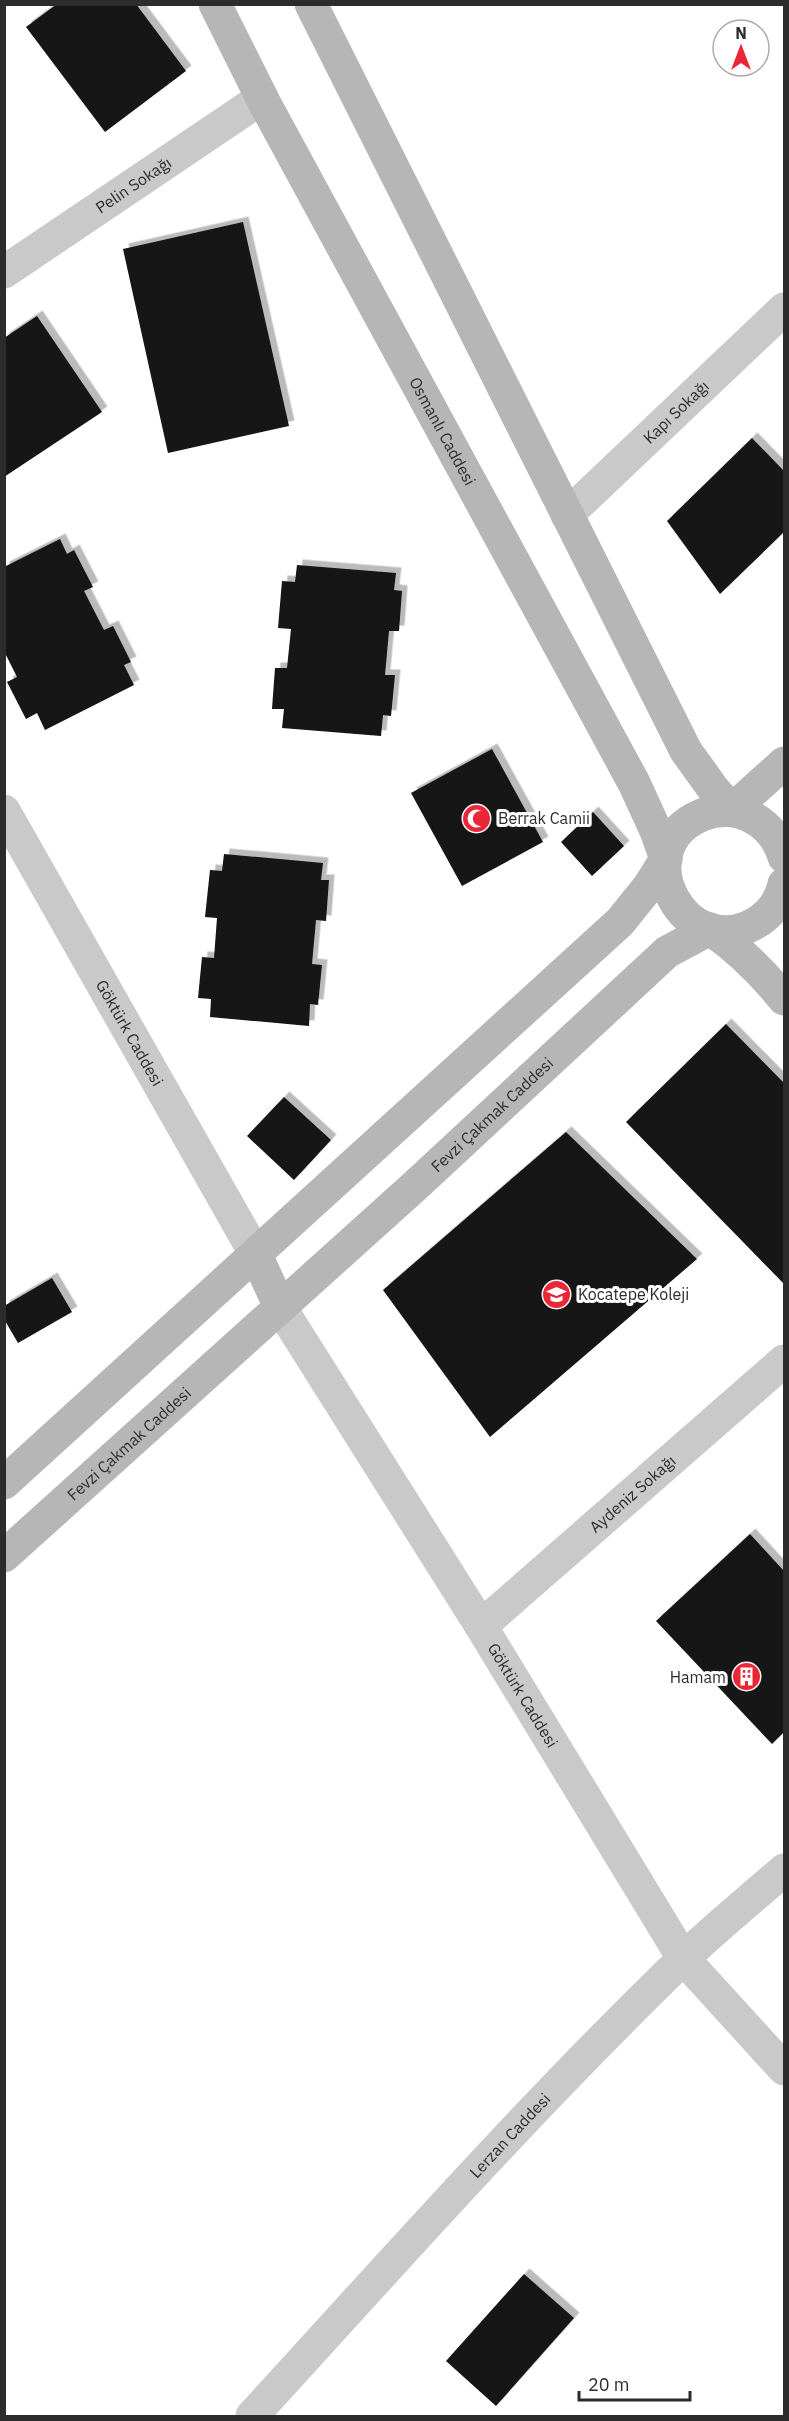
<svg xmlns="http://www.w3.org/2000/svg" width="789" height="2421" font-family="'IBM Plex Sans',sans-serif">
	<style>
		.building { fill: #131313; filter: url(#shadow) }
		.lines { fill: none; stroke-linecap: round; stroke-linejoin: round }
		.minor { stroke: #c9c9c9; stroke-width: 33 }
		.tertiary { stroke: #c9c9c9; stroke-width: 33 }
		.secondary { stroke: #b6b6b6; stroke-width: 33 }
		.labels { text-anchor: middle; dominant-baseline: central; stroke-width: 6; stroke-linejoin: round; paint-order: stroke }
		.street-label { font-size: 16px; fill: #2c2c2c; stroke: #fff }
		.poi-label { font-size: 16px; fill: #2c2c2c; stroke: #fff; text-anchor: start }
	</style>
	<defs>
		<filter id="shadow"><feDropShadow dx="5.5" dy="-5.5" stdDeviation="0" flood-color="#0004"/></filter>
	</defs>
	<rect width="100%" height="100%" fill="#fff"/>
	<path class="building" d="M57,4H136L186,71L105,132L26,27Z
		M243,222L289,426L168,453L123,249Z
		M37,316L102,412L4,477V338Z
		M752,438L784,471V532L720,594L667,521Z
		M60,539L67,554L74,550L93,587L84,591L104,630L113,626L131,662L124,665L134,685L45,730L37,713L26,719L7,682L17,677L4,651V567Z
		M297,565L396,573L394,590L402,591L399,631H389L385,675H395L391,716L383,715L381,736L282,728L284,709H272L275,668H287L291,629L278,628L282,581L295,582Z
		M492,749L543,842L462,886L411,793Z
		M593,812L624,846L592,876L561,842Z
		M224,854L323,863L321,880H329L326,921L316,920L312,964L322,965L318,1005L310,1004L309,1026L210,1017L211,999L198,998L202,957L214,958L217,918L205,917L210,870L222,871Z
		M726,1024L784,1083V1284L626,1122Z
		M284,1097L331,1140L294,1180L247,1136Z
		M566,1132L697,1259L490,1437L383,1290Z
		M52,1278L72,1312L18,1343L4,1319V1306Z
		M750,1534L784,1571V1732L772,1744L656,1621Z
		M524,2274L574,2318L496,2406L446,2361Z"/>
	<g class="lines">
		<g class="minor">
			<path id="s1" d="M4,272L262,98"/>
			<path id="s2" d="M567,515L784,309"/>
			<path id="s3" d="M481,1626L784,1361"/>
		</g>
		<g class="tertiary">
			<path id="s4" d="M4,811L256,1255"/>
			<path id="s5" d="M280,1307L481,1626L683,1958L784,2069"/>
			<path id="s6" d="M252,2416C393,2262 532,2105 682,1960C715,1928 750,1900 784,1870"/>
		</g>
		<g class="secondary">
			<path id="s7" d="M215,4L265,104L634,783L656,831L666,859"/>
			<path d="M311,4L686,751L714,790L732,810"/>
			<path d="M732,810L784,763"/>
			<path d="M784,857C774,822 738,801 702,815C622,848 686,968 759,921C772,912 781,899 784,884"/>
			<path d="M710,929C739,949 762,972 784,999"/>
			<path d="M256,1255L280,1307"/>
			<path d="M4,1483L620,922L649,886L666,859"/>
			<path id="s8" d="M4,1556L416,1185L667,952L710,929"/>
		</g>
	</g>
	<defs>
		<symbol id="mosque-disc" viewBox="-11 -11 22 22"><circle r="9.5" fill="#eb2637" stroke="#fff"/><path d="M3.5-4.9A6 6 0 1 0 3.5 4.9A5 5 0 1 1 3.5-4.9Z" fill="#fff"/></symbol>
		<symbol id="school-disc" viewBox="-11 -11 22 22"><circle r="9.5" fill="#eb2637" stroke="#fff"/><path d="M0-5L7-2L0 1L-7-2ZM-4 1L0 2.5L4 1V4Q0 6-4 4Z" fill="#fff"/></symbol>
		<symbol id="building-disc" viewBox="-11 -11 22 22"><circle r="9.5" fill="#eb2637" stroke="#fff"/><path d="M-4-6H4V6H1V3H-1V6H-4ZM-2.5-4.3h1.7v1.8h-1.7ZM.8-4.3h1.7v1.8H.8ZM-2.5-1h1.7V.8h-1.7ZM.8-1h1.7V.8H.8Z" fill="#fff"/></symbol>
	</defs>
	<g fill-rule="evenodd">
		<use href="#mosque-disc" x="460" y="802" width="33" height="33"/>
		<use href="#school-disc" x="540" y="1278" width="33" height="33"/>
		<use href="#building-disc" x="730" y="1660" width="33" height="33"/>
	</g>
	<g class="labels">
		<g class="street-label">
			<text stroke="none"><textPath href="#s1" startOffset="156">Pelin Sokağı</textPath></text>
			<text stroke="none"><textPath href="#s2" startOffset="150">Kapı Sokağı</textPath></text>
			<text stroke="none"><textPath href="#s7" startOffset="484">Osmanlı Caddesi</textPath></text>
			<text stroke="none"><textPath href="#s4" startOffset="255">Göktürk Caddesi</textPath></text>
			<text stroke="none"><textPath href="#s8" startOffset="658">Fevzi Çakmak Caddesi</textPath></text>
			<text stroke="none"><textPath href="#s8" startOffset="168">Fevzi Çakmak Caddesi</textPath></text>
			<text stroke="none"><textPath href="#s3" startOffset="201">Aydeniz Sokağı</textPath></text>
			<text stroke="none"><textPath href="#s5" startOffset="458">Göktürk Caddesi</textPath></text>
			<text stroke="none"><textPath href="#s6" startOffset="381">Lerzan Caddesi</textPath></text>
		</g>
		<g class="poi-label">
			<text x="498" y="818">Berrak Camii</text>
			<text x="578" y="1294">Kocatepe Koleji</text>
			<text x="726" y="1677" text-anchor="end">Hamam</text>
		</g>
	</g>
	<rect width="789" height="2421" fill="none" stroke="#2c2c2c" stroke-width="12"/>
	<g transform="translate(741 48)"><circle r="28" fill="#ffffff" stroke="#ababab" stroke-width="1.5"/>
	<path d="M0-4.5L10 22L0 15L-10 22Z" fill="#eb2637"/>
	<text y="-9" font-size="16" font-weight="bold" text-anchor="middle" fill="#2c2c2c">N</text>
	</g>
	<path d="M579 2391v9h111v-9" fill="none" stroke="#2c2c2c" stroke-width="3"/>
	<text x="588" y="2391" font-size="18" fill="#2c2c2c" stroke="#ffffff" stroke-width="4.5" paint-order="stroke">20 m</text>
</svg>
